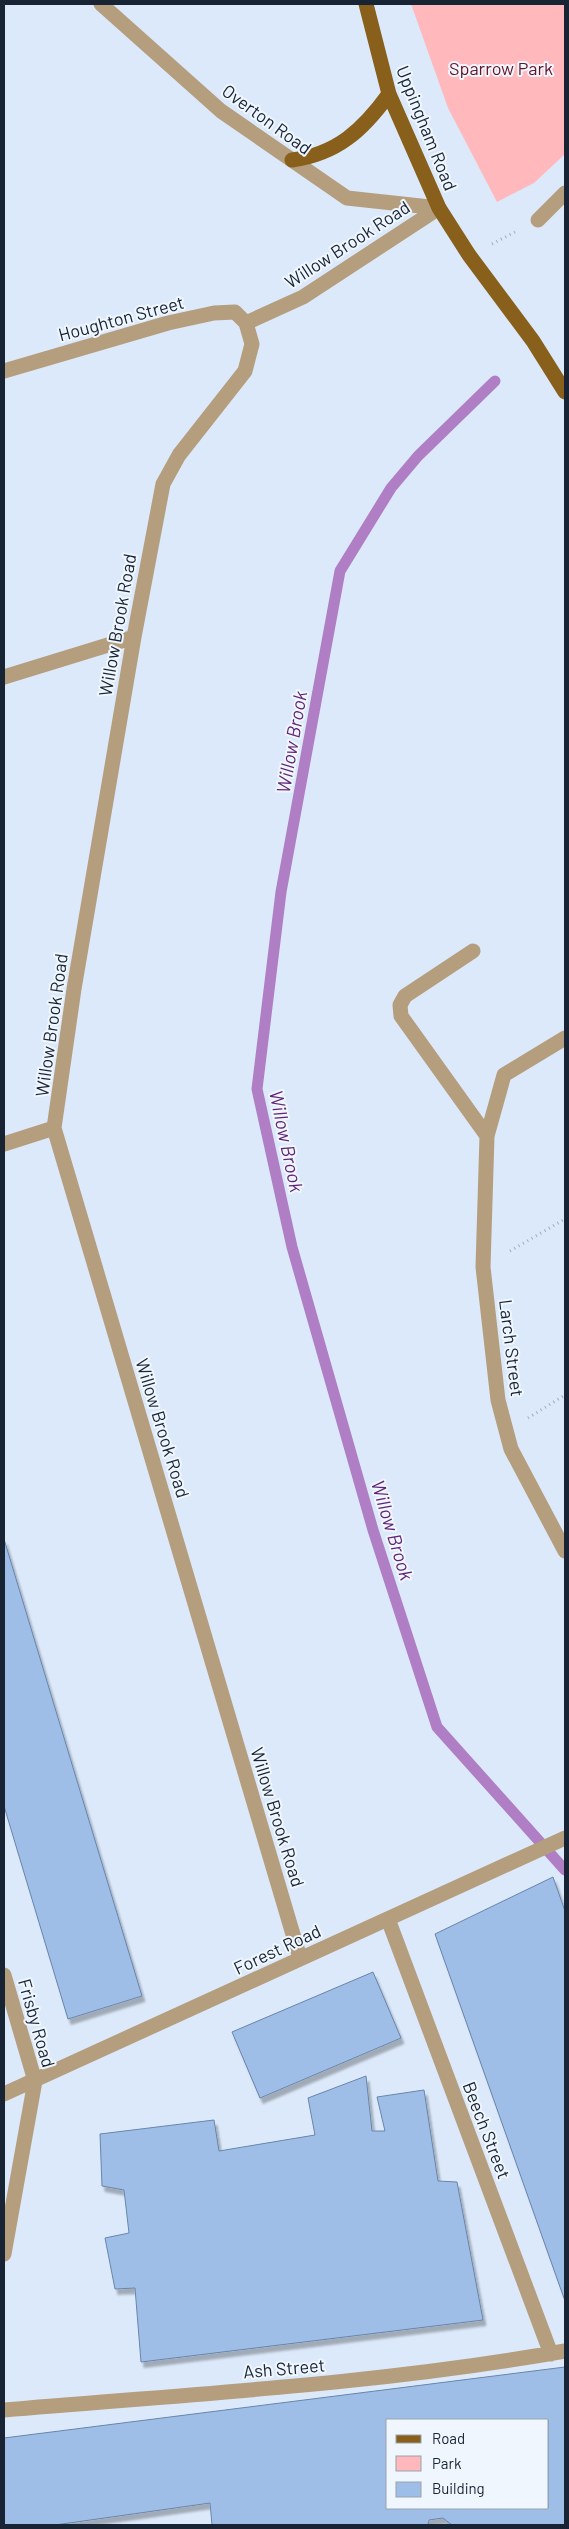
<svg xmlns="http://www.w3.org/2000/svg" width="569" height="2529" font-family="Barlow,sans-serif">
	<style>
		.green { fill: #ffb8bc }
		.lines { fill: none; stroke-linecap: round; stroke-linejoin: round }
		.stream { stroke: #af7ec4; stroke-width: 11 }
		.building { fill: #9fbee7; stroke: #6885ab; fill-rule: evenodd; filter: url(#shadow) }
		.path { stroke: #a1adbe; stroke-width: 3; stroke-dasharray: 1 4; stroke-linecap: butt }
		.minor { stroke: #b59e7e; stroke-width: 15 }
		.major { stroke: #885f1b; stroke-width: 15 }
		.labels { text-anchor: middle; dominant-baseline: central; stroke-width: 4; stroke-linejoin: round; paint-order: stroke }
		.park-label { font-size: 18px; fill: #671424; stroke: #eff6fe }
		.street-label { font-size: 18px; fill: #182333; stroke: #eff6fe }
		.water-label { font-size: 19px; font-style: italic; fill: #622478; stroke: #eff6fe }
	</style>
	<defs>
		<filter id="shadow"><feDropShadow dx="3" dy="5.5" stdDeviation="1" flood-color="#0004"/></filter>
	</defs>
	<rect width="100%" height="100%" fill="#dce9fa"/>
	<path class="green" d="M411,4H565V154L534,183L497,202L448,108Z"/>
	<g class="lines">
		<path class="stream" d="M495,381L418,456L391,488L340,571L281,892L257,1089L292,1247L373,1530L437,1727L565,1870"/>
	</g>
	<path class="building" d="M4,1539L142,1996L68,2019L4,1806Z
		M553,1877L565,1911V2301L435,1934Z
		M373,1972L401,2038L260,2098L232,2032Z
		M366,2076L372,2131H385L377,2097L424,2090L438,2181L457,2182L483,2320L141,2362L135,2288L115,2289L105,2238L129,2233L124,2190L102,2186L100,2134L214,2120L219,2151L315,2135L308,2098Z
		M565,2367V2525H452L443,2518L429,2520L428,2525H212L210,2503L55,2525H4V2438ZM388,2420H548V2508H388Z"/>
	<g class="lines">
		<path class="path" d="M492,244L515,232
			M510,1251L565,1219
			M528,1418L565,1395"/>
		<path class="minor" d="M101,4L221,111L347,198L439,208
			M538,220L565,193
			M246,323L252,344L245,371L179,455L163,484L134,637L74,989L54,1128L300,1958
			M246,323L303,297L439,208
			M4,371L168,323L214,313L235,312L246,323
			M4,677L134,637
			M473,951L405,996L400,1005L401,1016L487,1136
			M565,1038L504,1075L487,1136L483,1267L498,1400L511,1449L565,1551
			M4,1144L54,1128
			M388,1919L551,2354
			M4,1975L35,2081L4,2254
			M4,2094L565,1838
			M4,2410C191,2394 380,2384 565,2351"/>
		<path class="major" d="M366,4L389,94L439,208L469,255L533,341L565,392
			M292,160C337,154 363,130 389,94"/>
	</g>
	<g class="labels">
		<g class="park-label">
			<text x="501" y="68">Sparrow Park</text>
		</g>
		<g class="street-label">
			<text transform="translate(267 119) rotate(36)">Overton Road</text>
			<text transform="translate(427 128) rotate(68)">Uppingham Road</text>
			<text transform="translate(347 244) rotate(-33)">Willow Brook Road</text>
			<text transform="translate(121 318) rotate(-15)">Houghton Street</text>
			<text transform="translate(117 625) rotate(-80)">Willow Brook Road</text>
			<text transform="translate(51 1025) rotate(-82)">Willow Brook Road</text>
			<text transform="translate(512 1348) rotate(83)">Larch Street</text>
			<text transform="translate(163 1428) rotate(73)">Willow Brook Road</text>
			<text transform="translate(278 1817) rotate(73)">Willow Brook Road</text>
			<text transform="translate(277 1949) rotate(-25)">Forest Road</text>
			<text transform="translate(37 2023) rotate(74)">Frisby Road</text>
			<text transform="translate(487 2130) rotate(69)">Beech Street</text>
			<text transform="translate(284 2368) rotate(-5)">Ash Street</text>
		</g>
		<g class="water-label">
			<text transform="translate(291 742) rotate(-80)">Willow Brook</text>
			<text transform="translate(287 1141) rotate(78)">Willow Brook</text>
			<text transform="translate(393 1530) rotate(73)">Willow Brook</text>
		</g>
	</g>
	<rect width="569" height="2529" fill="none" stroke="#182333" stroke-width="10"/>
	<rect x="386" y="2419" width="162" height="90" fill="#eff6fe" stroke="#99a2ad"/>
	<rect x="396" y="2435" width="25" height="8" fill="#885f1b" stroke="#99a2ad"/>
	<text x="432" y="2444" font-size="15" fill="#182333">Road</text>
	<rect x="396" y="2456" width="25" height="15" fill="#ffb8bc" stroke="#99a2ad"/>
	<text x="432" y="2469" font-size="15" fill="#182333">Park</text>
	<rect x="396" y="2482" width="25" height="15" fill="#9fbee7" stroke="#99a2ad"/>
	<text x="432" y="2494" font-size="15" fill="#182333">Building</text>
</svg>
